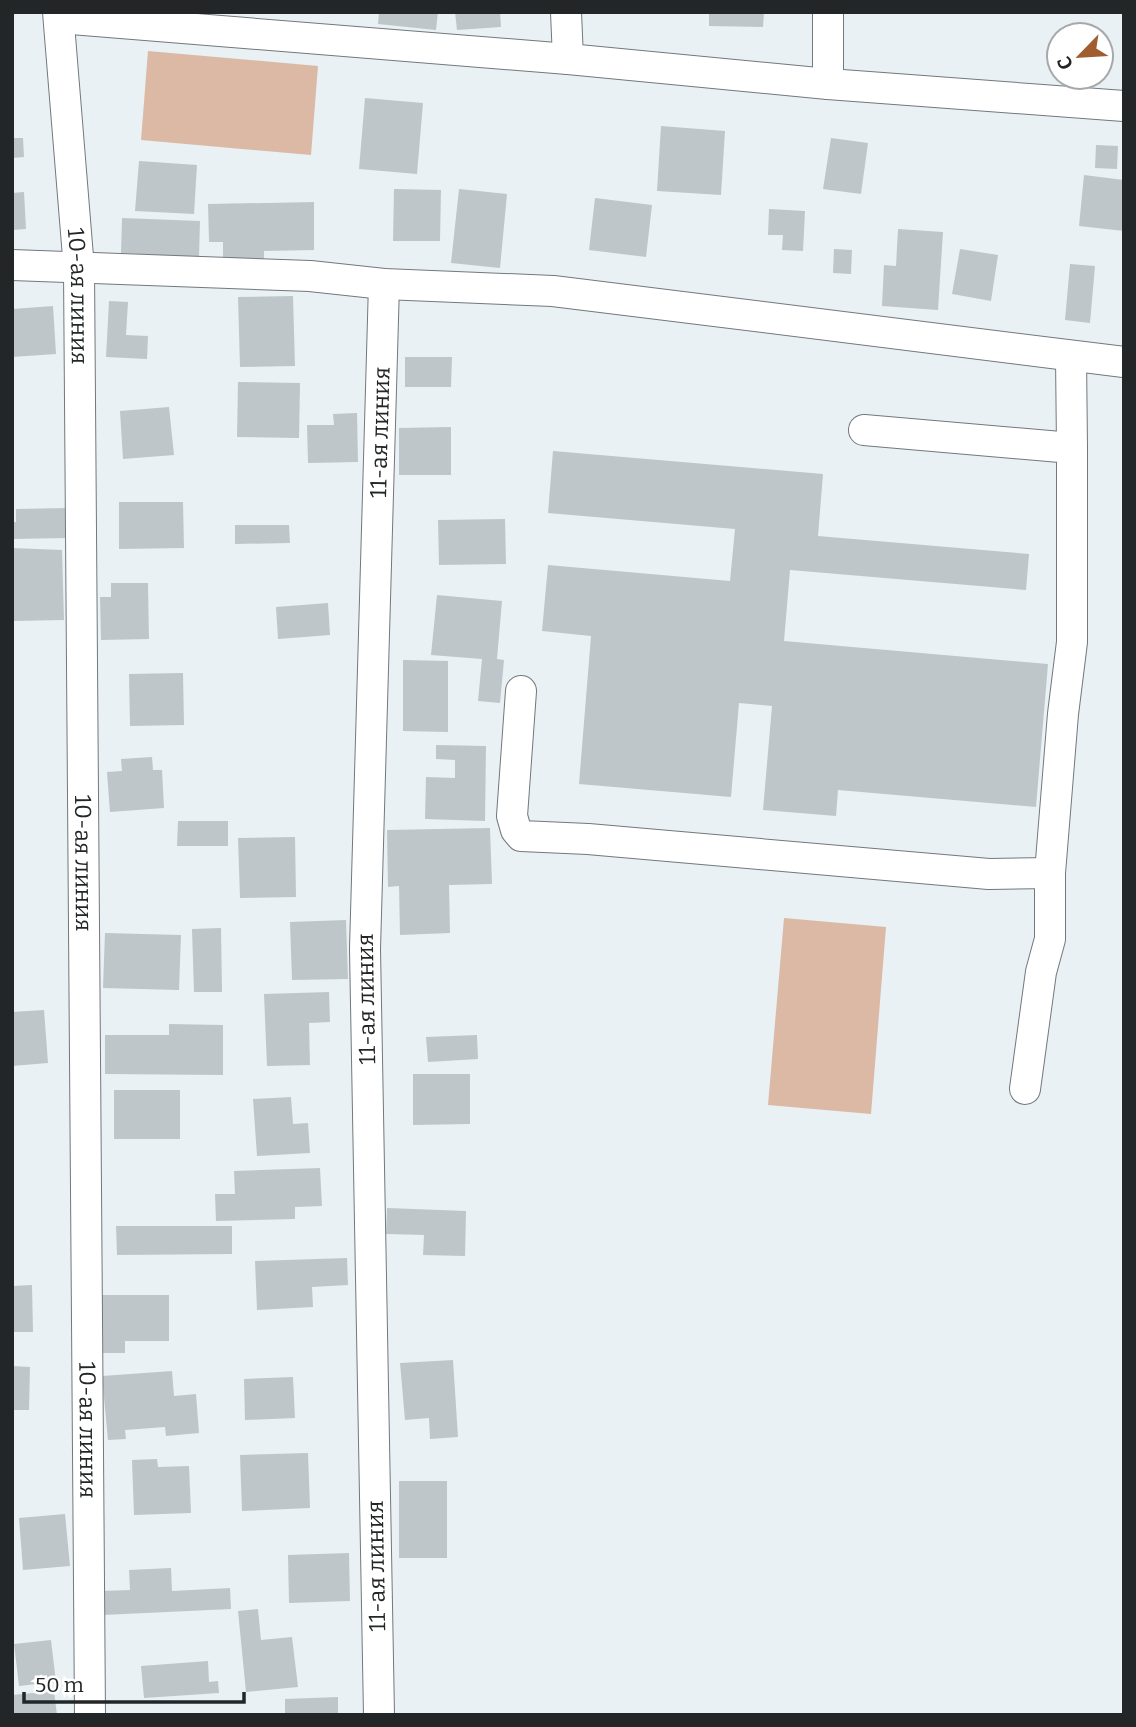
<svg xmlns="http://www.w3.org/2000/svg" width="1136" height="1727" font-family="Bitter,serif">
	<style>
		.green { fill: #dbb9a5 }
		.building { fill: #bfc6ca }
		.lines { fill: none; stroke-linecap: round; stroke-linejoin: round }
		.minor-casing { stroke: #72787c; stroke-width: 32 }
		.minor { stroke: #fff; stroke-width: 30 }
		.labels { text-anchor: middle; dominant-baseline: central; stroke-width: 5; stroke-linejoin: round; paint-order: stroke }
		.street-label { font-size: 23px; fill: #232627; stroke: #fff }
	</style>
	<rect width="100%" height="100%" fill="#e9f1f5"/>
	<path class="green" d="M148,51L318,66L311,155L141,140Z
		M784,918L886,927L871,1114L768,1105Z"/>
	<path class="building" d="M379,12H438L436,30L378,24Z
		M455,12H500L501,27L457,30Z
		M709,12H764L763,27L709,26Z
		M365,98L423,103L417,174L359,169Z
		M661,126L725,131L721,195L657,191Z
		M12,138H23L24,157L12,158Z
		M831,138L868,143L861,194L823,189Z
		M1096,145L1118,146L1117,169L1095,168Z
		M139,161L197,165L194,214L135,211Z
		M1084,175L1124,180V231L1079,226Z
		M394,189L441,190L440,241H393Z
		M459,189L507,194L500,268L451,263Z
		M24,192L26,229L12,230V193Z
		M595,198L652,205L646,257L589,250Z
		M314,202V250L264,251V262L223,263V242H209L208,204Z
		M769,209L805,211L803,251L782,250L783,235H768Z
		M122,218L200,221L199,257L121,253Z
		M898,229L943,232L938,310L882,306L884,265L896,266Z
		M834,249L852,250L851,274L833,273Z
		M960,249L998,255L991,301L952,294Z
		M1070,264L1095,266L1090,323L1065,320Z
		M293,296L295,366L240,367L238,297Z
		M109,301L128,302L126,335L148,336L147,359L106,357Z
		M53,306L56,354L12,357V309Z
		M405,357H452L451,387H405Z
		M238,382L300,383L299,438L237,437Z
		M169,407L174,455L123,459L120,411Z
		M357,413L358,462L308,463L307,425H334L333,414Z
		M451,427V475H399V428Z
		M553,451L823,474L818,536L1029,554L1026,590L790,570L784,641L1048,664L1036,807L838,790L836,816L763,810L772,706L739,703L731,797L579,784L591,636L542,631L548,565L730,581L735,529L548,513Z
		M119,502H183L184,548L119,549Z
		M67,508L68,538L12,539V522H16V509Z
		M505,519L506,564L439,565L438,520Z
		M235,525H289L290,543L235,544Z
		M12,548L62,550L64,620L12,621Z
		M111,583H148L149,639L101,640L100,597H111Z
		M437,595L502,601L497,659L504,660L500,703L478,701L482,659L431,655Z
		M328,603L330,635L278,639L276,607Z
		M403,660L448,661V732L403,731Z
		M183,673L184,725L130,726L129,674Z
		M436,745L486,746L485,821L425,819L426,777L455,778V760L436,759Z
		M152,757L153,770H162L164,808L110,812L107,772L122,771L121,759Z
		M178,821H228V846H177Z
		M490,828L492,884L449,885L450,933L400,935L399,886L388,887L387,830Z
		M295,837L296,897L240,898L238,838Z
		M346,920L348,979L292,980L290,922Z
		M221,928L222,992H194L192,929Z
		M105,933L181,935L179,990L103,988Z
		M329,992L330,1022L309,1023L310,1065L267,1066L264,994Z
		M44,1010L48,1063L12,1066V1012Z
		M169,1024L223,1025V1075L105,1074V1035H169Z
		M477,1035L478,1059L428,1062L426,1037Z
		M413,1074H470V1124L413,1125Z
		M114,1090H180V1139H114Z
		M291,1097L293,1124L308,1123L310,1153L257,1156L253,1099Z
		M320,1168L322,1206L295,1207V1219L216,1221L215,1194H235L234,1171Z
		M387,1208L466,1211L465,1256L423,1255L424,1235L386,1234Z
		M116,1226H232V1254L117,1255Z
		M347,1258L348,1285L312,1287L313,1307L257,1310L255,1261Z
		M32,1285L33,1332H12V1286Z
		M100,1295H169V1341H125V1353H101Z
		M453,1360L458,1437L430,1439L429,1418L405,1420L400,1363Z
		M12,1366L30,1367L29,1410H12Z
		M172,1371L174,1396L196,1394L199,1433L166,1436L165,1427L125,1430L126,1439L108,1440L102,1376Z
		M293,1377L295,1418L245,1420L244,1379Z
		M308,1453L310,1508L242,1511L240,1455Z
		M157,1459L158,1467L189,1466L191,1513L134,1515L132,1460Z
		M399,1481H447V1558H399Z
		M65,1514L70,1566L23,1570L19,1518Z
		M349,1553L350,1601L289,1603L288,1555Z
		M171,1568L172,1591L230,1588L231,1609L103,1615L102,1591L130,1590L129,1570Z
		M258,1609L261,1640L292,1637L298,1687L246,1692L238,1611Z
		M51,1640L56,1682L19,1686L14,1644Z
		M208,1661L209,1682L218,1681L219,1693L144,1698L141,1666Z
		M54,1691L57,1715H12V1695Z
		M338,1697V1715H285V1699Z"/>
	<g class="lines">
		<defs>
			<g id="minor">
				<path id="s1" d="M58,12L79,269L90,1715"/>
				<path d="M566,12L568,59"/>
				<path d="M59,18L568,59L828,84L1124,106"/>
				<path d="M828,84V12"/>
				<path d="M12,265L310,276L384,284L553,291L1124,362"/>
				<path d="M1071,356L1072,448"/>
				<path d="M521,691L512,816L516,830L521,836L588,839L989,874L1050,873L1063,714L1072,642V448L864,430"/>
				<path d="M1025,1089L1041,972L1050,939V873"/>
				<path id="s2" d="M379,1715L365,949L384,284"/>
			</g>
		</defs>
		<use href="#minor" class="minor-casing"/>
		<use href="#minor" class="minor"/>
	</g>
	<g class="labels">
		<g class="street-label">
			<text stroke="none"><textPath href="#s1" startOffset="285">10-ая линия</textPath></text>
			<text stroke="none"><textPath href="#s2" startOffset="1283">11-ая линия</textPath></text>
			<text stroke="none"><textPath href="#s1" startOffset="852">10-ая линия</textPath></text>
			<text transform="translate(366 999) rotate(-91)">11-ая линия</text>
			<text stroke="none"><textPath href="#s1" startOffset="1419">10-ая линия</textPath></text>
			<text transform="translate(376 1566) rotate(-91)">11-ая линия</text>
		</g>
	</g>
	<rect width="1136" height="1727" fill="none" stroke="#232627" stroke-width="28"/>
	<g transform="translate(1080 56) rotate(245)"><circle r="33" fill="#ffffff" stroke="#a7a8a9" stroke-width="2"/>
	<path d="M0-5L12 26L0 18L-12 26Z" fill="#a15c2f"/>
	<text y="-10" font-size="19" font-weight="bold" text-anchor="middle" fill="#232627">С</text>
	</g>
	<path d="M24 1692v10h220v-10" fill="none" stroke="#232627" stroke-width="3.5"/>
	<text x="35" y="1692" font-size="21" fill="#232627" stroke="#ffffff" stroke-width="5" paint-order="stroke">50 m</text>
</svg>
